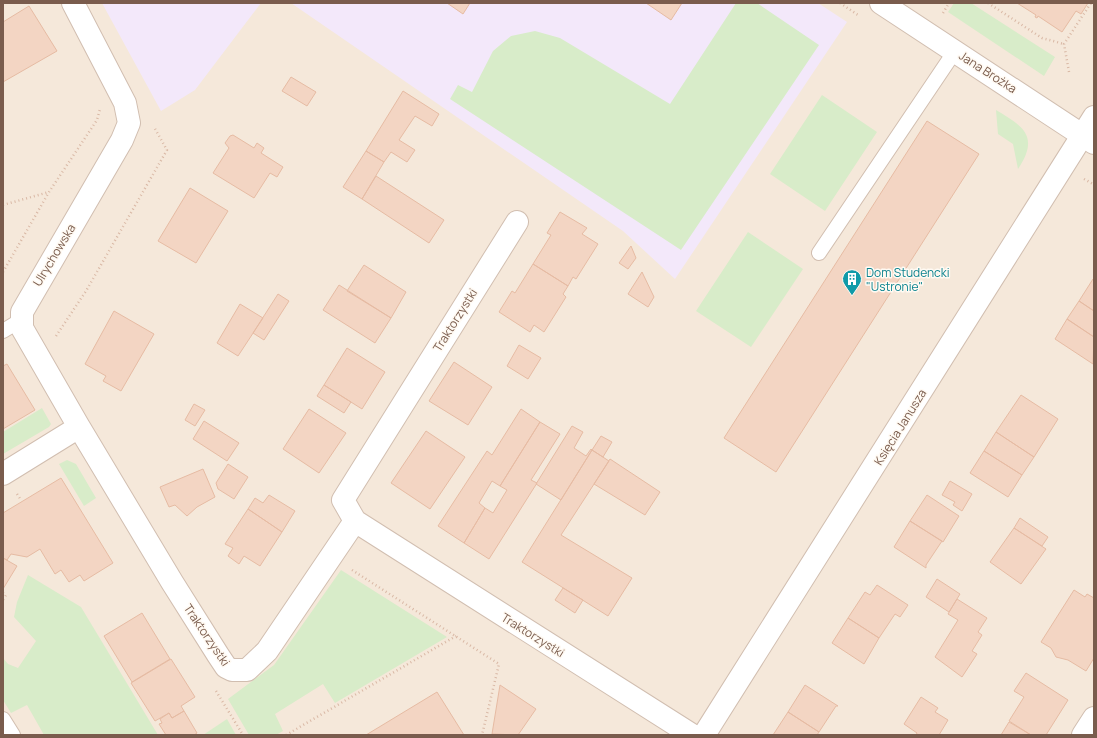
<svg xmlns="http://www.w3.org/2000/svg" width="1097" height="738" font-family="Manrope,sans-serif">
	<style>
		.residential { fill: #f5e8da }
		.education { fill: #f3e8fa }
		.green { fill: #d8ecc9 }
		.building { fill: #f3d5c3; stroke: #e6bba3 }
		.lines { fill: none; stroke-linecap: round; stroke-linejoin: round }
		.service-casing { stroke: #d1beb0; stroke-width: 16 }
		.minor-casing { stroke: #d1beb0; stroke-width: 24 }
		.tertiary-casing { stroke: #d1beb0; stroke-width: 24 }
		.path { stroke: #d9b8a5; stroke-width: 2.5; stroke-dasharray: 1 3; stroke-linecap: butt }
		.service { stroke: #fff; stroke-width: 14 }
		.minor { stroke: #fff; stroke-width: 22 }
		.tertiary { stroke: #fff; stroke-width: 22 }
		.labels { text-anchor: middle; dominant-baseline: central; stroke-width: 3; stroke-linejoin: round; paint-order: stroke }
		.street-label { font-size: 12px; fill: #7a5c4d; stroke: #fffaf3 }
		.culture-label { font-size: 12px; fill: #0d838f; stroke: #fffaf3; text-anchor: start }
	</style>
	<rect width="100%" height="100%" fill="#fdf6ec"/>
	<path class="residential" d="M3,3H1094V735H3Z"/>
	<path class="education" d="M102,3H261L195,90L161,111Z
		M291,3H818L847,22L675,279L623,231Z"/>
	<path class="green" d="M736,3H757L819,45L681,250L450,99L458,85L472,92L493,51L511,36L535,31L560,38L670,104Z
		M954,3H971L1055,57L1044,76L948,12Z
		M822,95L877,132L825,211L770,174Z
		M996,110C1023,126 1040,136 1018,169L1013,144L998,134Z
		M748,232L803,269L751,347L696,311Z
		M42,408L51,424L49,427L3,454V432Z
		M67,460L76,464L96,498L84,506L59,464Z
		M341,570L447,637L335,703L323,684L275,714L283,731L276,735H249L228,699L274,665Z
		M28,575L81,607L158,735H44L27,705L11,713L3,700V658L8,664L18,668L36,641L14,617L17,602Z
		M227,719L236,735H203Z"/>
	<path class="building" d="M447,3H470L463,14Z
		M646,3H682L671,20Z
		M1017,3H1088L1081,14L1076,11L1062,32L1038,16L1037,18L1035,17L1036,15Z
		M29,6L57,51L3,82V22Z
		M291,77L316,92L307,106L282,91Z
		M403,91L439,114L432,126L415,116L399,140L415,150L407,162L391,152L384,162L366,151Z
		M927,121L979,154L776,472L724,438Z
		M233,135L254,148L257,143L264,148L261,153L283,167L277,177L270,173L254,198L213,173L229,148L225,143L230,136Z
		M366,151L384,162L362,199L343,187Z
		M376,176L444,220L429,243L362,199Z
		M190,188L228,211L196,263L158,241Z
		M560,212L587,228L582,234L598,244L576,279L573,277L568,286L533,264L551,235L547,233Z
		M631,246L636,258L628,269L619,263Z
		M533,264L568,286L563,294L566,297L544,332L534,325L530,332L499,312L512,291L515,293Z
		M364,265L406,292L391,318L347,291Z
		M642,272L654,297L648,307L628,294Z
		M1093,279L1094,280V311L1079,301Z
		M339,285L391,318L375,343L323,310Z
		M278,294L289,301L264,340L253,333Z
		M1079,301L1094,311V337L1067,319Z
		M240,304L263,318L238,356L217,343Z
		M114,311L154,334L121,391L103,381L106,376L85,364Z
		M1067,319L1094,337L1093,364L1055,339Z
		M519,345L541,358L528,379L507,366Z
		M347,348L385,372L362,409L324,385Z
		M454,362L492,387L468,425L429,401Z
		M7,364L35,410L3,429V366Z
		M324,385L351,402L344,413L317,396Z
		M1021,395L1058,419L1034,457L996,432Z
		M194,404L205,410L195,426L185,420Z
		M309,409L346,433L319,473L283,449Z
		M521,409L540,422L500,486L492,481L479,503L485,508L464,543L438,526L487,451L492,455Z
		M204,421L239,443L227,461L193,439Z
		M540,422L560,434L531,480L537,483L489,559L464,543L485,508L493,513L507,490L500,486Z
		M572,426L583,432L574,448L586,456L591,449L592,450L561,500L536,484Z
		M426,431L465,457L430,509L391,483Z
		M996,432L1034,457L1022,475L984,451Z
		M601,436L612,442L603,457L592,450Z
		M592,450L609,461L561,535L632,578L608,616L522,562Z
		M984,451L1022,475L1008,497L970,473Z
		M610,459L660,492L645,515L594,484Z
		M228,464L248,477L234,499L218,489L216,483Z
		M203,469L215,497L197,507L187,516L175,505L169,507L160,487Z
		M61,478L113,563L84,581L80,575L69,582L61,570L55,574L40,549L27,557L11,554L7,560L3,558V513Z
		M950,481L972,494L962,511L953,505L955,502L942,495Z
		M269,495L295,511L282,532L248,509L255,498L263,503Z
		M927,495L959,516L943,542L910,521Z
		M248,509L282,532L260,566L244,556L239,564L228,556L233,548L225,544Z
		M1020,518L1048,537L1042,546L1014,528Z
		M910,521L942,541L926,565V568L894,547Z
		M1014,528L1046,549L1021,584L990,562Z
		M3,558L17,566L3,589Z
		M937,579L960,594L949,612L926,597Z
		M877,585L908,605L900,617L895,614L879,638L848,618L865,592L870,595Z
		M563,588L583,600L575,613L555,600Z
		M1074,590L1085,597L1087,594L1094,598V658L1086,671L1068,660L1056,657L1051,648L1041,642Z
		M957,599L987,618L978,632L982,635L972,651L977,654L962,677L935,657L958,620L948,614Z
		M142,613L170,659L132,682L104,636Z
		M848,618L879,638L864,664L832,643Z
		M171,659L195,697L181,706L184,711L172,718L169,713L155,721L131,683Z
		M1026,673L1068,700L1046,735H1031L1009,721L1024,697L1014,691Z
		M500,685L536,709L518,735L492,734Z
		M805,685L838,706H836L819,732L788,712Z
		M437,692L464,735H366Z
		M921,697L938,708L935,712L948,720L939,735H916L917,733L904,724Z
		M184,711L197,733L194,735H166L159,724L162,723L160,719L169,713L172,718Z
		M788,712L819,732L817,735H773Z
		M1009,722L1031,735H1001Z"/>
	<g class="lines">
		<defs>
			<path id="service" d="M819,253L955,51
				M3,331L21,320
				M3,719L13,735"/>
			<path id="minor" d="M881,3L1094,143
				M79,427L172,582L218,655L226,667L232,670H247L267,651L355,521L343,500L517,222
				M3,474L79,427L22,328V312L122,140L129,123L125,103L73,3
				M355,521L692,735
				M1083,735L1094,718"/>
			<path id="tertiary" d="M704,735L1094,117"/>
		</defs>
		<use href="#service" class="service-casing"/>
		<use href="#minor" class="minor-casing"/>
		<use href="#tertiary" class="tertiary-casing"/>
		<path class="path" d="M840,3L858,15
			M988,3L1042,38L1064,44
			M943,13L949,3
			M1069,72L1064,44L1091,3
			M1084,179L1093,184
			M3,205L49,192
			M3,272L49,192L97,120L100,109
			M56,336L86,291L167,150L154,127
			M17,494L21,500
			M352,570L499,664L482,735
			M3,593L6,595L3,600
			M216,691L243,735
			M286,735L456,636"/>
		<use href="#service" class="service"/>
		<use href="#minor" class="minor"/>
		<use href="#tertiary" class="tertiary"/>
	</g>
	<defs>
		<symbol id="building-pin" viewBox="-11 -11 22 30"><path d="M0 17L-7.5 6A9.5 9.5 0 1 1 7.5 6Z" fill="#0f9aa8" stroke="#fffaf3"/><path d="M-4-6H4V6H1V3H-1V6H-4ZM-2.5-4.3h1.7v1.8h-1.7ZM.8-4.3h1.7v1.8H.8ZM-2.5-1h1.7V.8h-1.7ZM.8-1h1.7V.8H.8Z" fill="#fff"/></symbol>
	</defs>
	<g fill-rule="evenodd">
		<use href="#building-pin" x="841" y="268" width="22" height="30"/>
	</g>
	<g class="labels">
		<g class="street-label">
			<text transform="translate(988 72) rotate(33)">Jana Brożka</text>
			<text transform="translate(54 255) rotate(-59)">Ulrychowska</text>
			<text transform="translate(455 320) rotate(-58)">Traktorzystki</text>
			<text transform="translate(900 427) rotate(-58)">Księcia Janusza</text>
			<text transform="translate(207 635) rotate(56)">Traktorzystki</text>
			<text transform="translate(533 635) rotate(32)">Traktorzystki</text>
		</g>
		<g class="culture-label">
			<text x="866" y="272">Dom Studencki<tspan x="866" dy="14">"Ustronie"</tspan></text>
		</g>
	</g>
	<rect width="1097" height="738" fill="none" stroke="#7a5c4d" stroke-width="8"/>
</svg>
